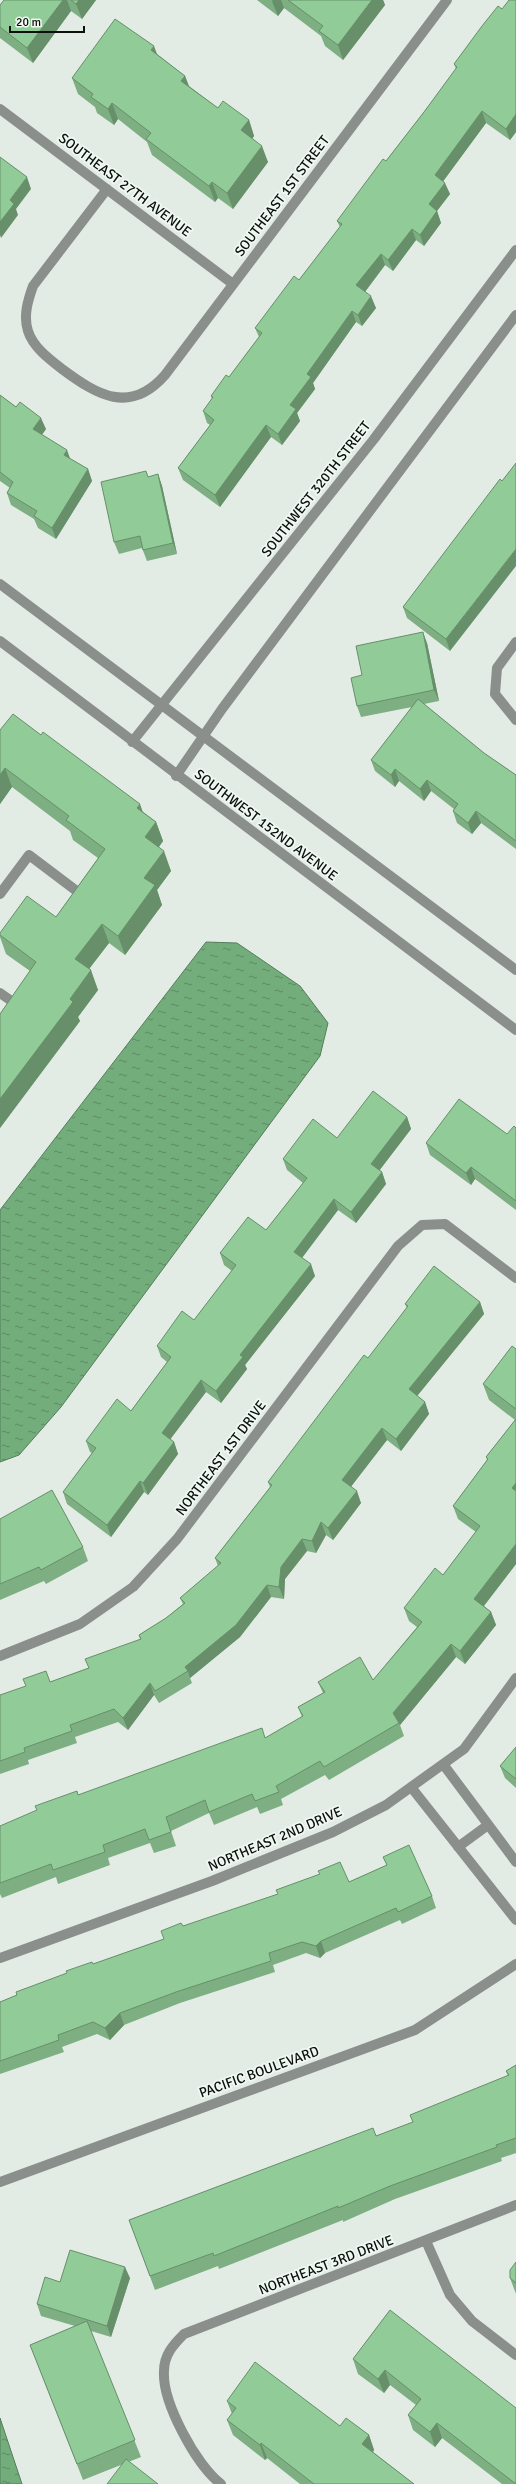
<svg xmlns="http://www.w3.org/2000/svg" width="516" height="2484" font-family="Signika,sans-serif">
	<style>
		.water { fill: url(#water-ripples); stroke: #547e5a }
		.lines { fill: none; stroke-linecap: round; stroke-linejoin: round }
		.minor { stroke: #8b8f8b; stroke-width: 10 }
		.wall { fill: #7daf83 }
		.shaded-wall { fill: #668f6a }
		.building { fill: #91cc98; stroke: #668f6a }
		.labels { text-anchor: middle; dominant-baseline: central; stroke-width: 3.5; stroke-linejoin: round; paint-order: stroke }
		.street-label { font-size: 14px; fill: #0c0f0d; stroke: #f0f9f1 }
	</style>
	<defs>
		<pattern id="water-ripples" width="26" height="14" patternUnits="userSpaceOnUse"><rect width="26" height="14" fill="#73ad7b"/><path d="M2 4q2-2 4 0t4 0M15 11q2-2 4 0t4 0" fill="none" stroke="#5d8b63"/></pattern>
	</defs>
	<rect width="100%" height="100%" fill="#e3ece4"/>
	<path class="water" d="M206,942L237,943L300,986L328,1023L320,1056L61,1407L19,1455L0,1462V1210Z
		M0,2418L22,2484H0Z"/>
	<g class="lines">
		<path class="minor" d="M0,109L233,284
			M107,189L33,286C28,300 23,316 28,331C33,347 49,359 62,369C97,395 130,415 165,375L447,0
			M0,584L516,970
			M0,641L516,1030
			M516,642L497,668L495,694L516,720
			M132,742L374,439L516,250
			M176,776L222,709L516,315
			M0,894L29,855L78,892
			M0,993L10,1000
			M0,1656L80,1624L133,1587L177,1539L398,1246L422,1225L445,1224L516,1278
			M443,1764L516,1862
			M411,1787L516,1920
			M458,1847L488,1825
			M0,1958L212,1881L333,1832L386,1805L464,1749L516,1678
			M0,2182L415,2030L516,1964
			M426,2241L450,2295L472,2321L516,2355
			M221,2484C196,2465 162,2402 164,2371C164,2355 173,2345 184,2334L516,2205"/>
	</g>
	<path class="wall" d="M4,0H96L82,19L71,11L33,63L0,38V5Z
		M257,0H383L385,5L343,60L325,46L321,36L284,8L278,16Z
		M516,0V132L510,140L486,123L443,181L450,194L437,211L441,223L424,246L416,240L393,271L385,265L365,292L376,308L362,326L356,322L313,383L315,389L297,413L300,421L282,445L271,437L220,507L183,480L178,468L210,425L207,423L203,411L212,399L211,396L229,377L259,337L255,328L299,280L340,227L337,221L386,161L424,112L456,69L454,64L502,9Z
		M157,54L185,76L189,86L218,108L249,120L254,136L252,139L268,162L233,209L218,198L215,202L152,155L147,142L118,119L114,125L97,113L95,107L78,94L72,78Z
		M0,395L46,429L42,435L69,458L88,469L92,481L56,539L38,528L34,519L11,505L7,493L10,488L0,481Z
		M158,474L162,486L177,554L147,561L142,548L119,554L114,542L148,477Z
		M502,481L450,651L407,618L403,607Z
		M427,643L439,701L424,704L484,753L516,775V849L481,823L472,834L457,823L453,811L454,809L431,791L424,801L399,781L395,787L375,771L371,760L412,707L361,717L357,706L362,675Z
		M0,730L142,811L156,822L163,841L159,847L171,871L157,890L162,905L125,955L109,943L89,969L98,990L78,1017L80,1021L0,1128V1014L30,971L6,954L0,937V935L56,917L98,858L73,840L70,831L12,787L0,804Z
		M407,1117L411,1129L379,1171L382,1172L386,1184L356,1223L338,1210L302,1258L315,1276L245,1365L247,1369L221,1403L206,1392L170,1439L174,1442L178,1454L148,1495L144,1492L111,1537L67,1504L63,1492L92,1453L90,1452L86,1441L131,1411L167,1362L161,1357L157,1346L194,1320L232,1271L224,1265L220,1253L266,1230L303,1183L287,1170L283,1159L337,1138Z
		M516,1128V1210L475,1179L471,1185L430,1155L426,1143L507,1134Z
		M480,1302L484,1314L417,1396L425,1402L429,1414L401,1451L387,1440L351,1486L361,1503L333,1540L326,1535L316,1553L307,1551L285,1579L284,1599L271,1597L240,1637L190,1678L192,1683L159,1703L154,1695L128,1730L118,1722L75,1737L77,1743L28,1760L29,1764L0,1774V1695L50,1682L88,1668L140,1639L139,1635L166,1618L183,1604L180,1598L218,1566L215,1558L270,1487L268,1482L368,1358L407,1308L405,1304Z
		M516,1349V1564L484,1606L491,1612L496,1625L465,1664L456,1657L400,1725L404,1736L329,1780L325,1775L281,1799L283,1805L260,1814L257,1807L214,1825L209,1813L171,1831L176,1846L154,1853L150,1843L108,1858L110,1865L58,1884L56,1877L2,1898L0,1894V1826L78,1795L265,1738L302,1717L298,1707L323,1693L318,1682L373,1680L417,1627L409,1621L404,1608L443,1575L476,1532L458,1519L453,1506L487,1460L486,1457L515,1420L489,1400L483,1384Z
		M0,1519L83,1547L88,1561L46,1584L44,1581L0,1600Z
		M516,1747V1788L505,1778L500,1766Z
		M383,1857L432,1896L436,1908L402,1924L400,1920L325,1953L320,1958L306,1953L273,1965L275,1972L180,2003L124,2025L110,2040L97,2034L62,2047L64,2052L0,2074V2002L93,1964L164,1939L183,1926L349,1882L387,1865Z
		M516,2065V2153L501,2158L502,2161L395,2199L343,2222V2220L219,2269L218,2266L155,2290L129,2220L376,2136L413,2122L508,2076L506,2071Z
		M516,2262V2294L510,2278Z
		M130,2278L111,2337L91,2331L141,2457L83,2480L30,2345L75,2326L41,2316L37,2304L60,2282Z
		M390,2310L516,2484H502L442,2438L435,2447L413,2430L408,2415L416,2405L390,2385L384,2393L358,2374L353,2359Z
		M227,2401L340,2426L369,2435L374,2450L373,2452L414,2484H300L267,2458L265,2460L233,2435L227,2420L232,2414Z"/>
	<path class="shaded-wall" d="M63,0H67L71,11L33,63L27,48Z
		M79,0H96L82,19L76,4Z
		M273,0H281L284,8L278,16L272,1Z
		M372,0H383L385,5L343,60L338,45Z
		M154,46L160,62L151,50Z
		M185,76L191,92L181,81Z
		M112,103L118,119L114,125L108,109Z
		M482,111L486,123L439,187L435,175Z
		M516,114V132L510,140L506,129Z
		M249,120L254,136L247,146L241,130Z
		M262,146L268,162L233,209L227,193Z
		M27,177L31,189L16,209L18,215L1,238L0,235V222L10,200Z
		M212,182L218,198L215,202L209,186Z
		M445,183L450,194L433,216L429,204Z
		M437,211L441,223L424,246L420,235Z
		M412,229L416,240L393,271L388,260Z
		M381,254L385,265L361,297L356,285Z
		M371,296L376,308L362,326L358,315Z
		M352,311L356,322L313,383L315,389L297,413L300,421L282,445L278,434L290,405L307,374Z
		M41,418L46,429L37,441L33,429Z
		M266,425L271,437L220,507L215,495Z
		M67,450L71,461L64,455Z
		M88,469L92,481L56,539L52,528Z
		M158,474L162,486L177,554L173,543Z
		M516,549V566L450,651L446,639Z
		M423,632L427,643L439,701L434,690Z
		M5,768L12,787L0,804V775Z
		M395,769L399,781L395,787L391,775Z
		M427,780L431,791L424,801L420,789Z
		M140,804L147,824L137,808Z
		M476,811L481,823L472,834L468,823Z
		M156,822L163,841L152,856L145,837Z
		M164,851L171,871L157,890L162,905L125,955L118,936L144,878Z
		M102,924L109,943L82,978L75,959Z
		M91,970L98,990L78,1017L80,1021L0,1128V1099L70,999Z
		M407,1117L411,1129L375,1176L371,1164Z
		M471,1167L475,1179L471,1185L466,1173Z
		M382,1172L386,1184L356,1223L351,1212Z
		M334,1199L338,1210L298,1263L294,1252Z
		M311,1264L315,1276L245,1365L247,1369L221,1403L216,1391L240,1355Z
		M480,1302L484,1314L413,1401L409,1389Z
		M201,1380L206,1392L166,1445L162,1433Z
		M425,1402L429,1414L401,1451L396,1439Z
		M382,1428L387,1440L347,1492L342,1480Z
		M174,1442L178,1454L148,1495L143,1483Z
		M140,1481L144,1492L111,1537L107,1525Z
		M516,1483V1499L512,1488Z
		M357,1491L361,1503L333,1540L328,1528Z
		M321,1522L326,1535L316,1553L312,1541Z
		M302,1539L307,1551L285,1579L284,1599L279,1587L281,1567Z
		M516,1544V1564L479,1612L474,1599Z
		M267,1585L271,1597L240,1637L190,1678L188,1671L185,1667Z
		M491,1612L496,1625L465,1664L460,1651Z
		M451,1644L456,1657L400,1725L393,1713Z
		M150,1683L154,1695L128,1730L123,1718Z
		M321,1941L325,1953L320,1958L316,1946Z
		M120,2013L124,2025L110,2040L105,2028Z
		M125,2267L130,2278L111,2337L107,2326Z
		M385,2370L390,2385L384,2393L378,2379Z
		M437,2423L442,2438L435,2447L430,2432Z
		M369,2435L374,2450L368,2459L362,2444Z
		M261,2443L267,2458L265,2460L260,2445Z"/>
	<path class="building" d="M4,0H63L27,48L0,27V5Z
		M71,0H79L76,4Z
		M288,0H372L338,45L319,31L323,26Z
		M509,0H516V114L506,129L482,111L435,175L445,183L429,204L437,211L420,235L412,229L388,260L381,254L356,285L371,296L358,315L352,311L307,374L311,377L290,405L296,409L278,434L266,425L215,495L178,468L214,420L203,411L213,397L211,396L226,375L229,377L262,333L255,328L294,276L299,280L342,224L337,221L383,159L386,161L424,112L457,67L454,64L482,26L498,6L502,9Z
		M115,19L154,46L151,50L185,76L181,81L218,108L223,101L249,120L241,130L262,146L227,193L212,182L209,186L146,139L151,133L112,103L108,109L91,97L93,94L72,78Z
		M0,157L27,177L10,200L14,204L0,222Z
		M0,395L16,407L20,402L41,418L33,429L67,450L64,455L88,469L52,528L34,516L37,511L7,493L13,482L0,472Z
		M516,463V549L446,639L403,607L500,479L502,481Z
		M146,471L148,477L158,474L173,543L143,550L140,536L114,542L101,482Z
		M423,632L434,690L357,706L351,678L362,675L356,646Z
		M418,699L484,753L516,775V841L476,811L468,823L453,811L458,804L427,780L420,789L395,769L391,775L371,760Z
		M13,714L41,735L43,732L140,804L137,808L156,822L145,837L164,851L144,878L155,885L118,936L102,924L75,959L91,970L70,999L73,1002L0,1099V1014L36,962L0,935V933L27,896L56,917L105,849L66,820L69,816L5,768L0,775V730Z
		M373,1091L407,1117L371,1164L382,1172L351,1212L334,1199L294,1252L311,1264L240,1355L243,1357L216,1391L201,1380L162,1433L174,1442L143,1483L140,1481L107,1525L63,1492L96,1448L86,1441L117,1399L131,1411L171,1357L157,1346L182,1311L194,1320L236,1265L220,1253L248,1217L266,1230L307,1178L283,1159L313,1119L337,1138Z
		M459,1099L507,1134L514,1126L516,1128V1201L471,1167L466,1173L426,1143Z
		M434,1266L480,1302L409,1389L425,1402L396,1439L382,1428L342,1480L357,1491L328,1528L321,1522L312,1541L302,1539L281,1567L279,1587L267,1585L236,1625L185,1667L188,1671L155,1691L150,1683L123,1718L114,1709L70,1725L72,1731L24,1748L25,1752L0,1761V1695L26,1686L23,1679L46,1671L50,1682L89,1668L85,1659L141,1639L139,1635L166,1618L185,1603L180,1598L221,1563L215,1558L272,1485L268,1482L364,1355L368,1358L408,1306L405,1304Z
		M512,1346L516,1349V1409L483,1384Z
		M516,1419V1483L512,1488L516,1491V1544L474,1599L491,1612L460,1651L451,1644L393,1713L399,1723L324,1767L320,1761L276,1786L279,1792L255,1801L252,1794L209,1812L205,1800L166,1817L171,1832L149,1840L145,1829L103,1845L105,1852L53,1870L51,1864L0,1883V1826L37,1810L35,1806L77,1791L78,1795L262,1728L265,1738L303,1716L298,1707L325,1692L318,1682L360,1657L373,1680L422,1622L404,1608L435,1568L443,1575L480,1526L453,1506L488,1459L486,1457Z
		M52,1490L83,1547L41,1570L39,1567L0,1584V1519Z
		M516,1747V1779L500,1766Z
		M409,1845L432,1896L398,1912L396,1908L321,1941L316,1946L302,1942L269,1953L271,1961L176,1992L120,2013L105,2028L93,2022L58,2035L59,2040L0,2061V2002L17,1995L16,1992L67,1973L66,1971L92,1962L93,1964L164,1939L161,1931L181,1923L183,1926L278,1894L276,1890L320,1874L318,1871L340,1862L349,1882L387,1865L383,1857Z
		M516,2065V2138L496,2145L497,2147L390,2186L338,2208V2206L214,2256L213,2253L150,2276L129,2220L373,2128L376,2136L413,2122L410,2115L509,2075L506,2071Z
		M70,2250L125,2267L107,2326L37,2304L45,2277L60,2282Z
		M516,2262V2283L510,2278V2270Z
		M390,2310L516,2408V2484L437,2423L430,2432L408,2415L421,2399L385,2370L378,2379L353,2359Z
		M87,2321L135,2440L77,2464L30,2345Z
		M255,2362L340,2426L346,2418L369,2435L362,2444L414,2484H314L261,2443L260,2445L227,2420L236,2408L227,2401Z
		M126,2459L158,2484H107Z"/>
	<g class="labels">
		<g class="street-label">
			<text transform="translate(125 185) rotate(37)">SOUTHEAST 27TH AVENUE</text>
			<text transform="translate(282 196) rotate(-53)">SOUTHEAST 1ST STREET</text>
			<text transform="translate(316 489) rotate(-52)">SOUTHWEST 320TH STREET</text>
			<text transform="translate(266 825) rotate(37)">SOUTHWEST 152ND AVENUE</text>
			<text transform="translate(221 1458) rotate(-53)">NORTHEAST 1ST DRIVE</text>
			<text transform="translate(275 1839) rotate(-23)">NORTHEAST 2ND DRIVE</text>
			<text transform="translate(259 2072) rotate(-20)">PACIFIC BOULEVARD</text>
			<text transform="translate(326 2265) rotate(-21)">NORTHEAST 3RD DRIVE</text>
		</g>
	</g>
	<path d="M10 26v6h74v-6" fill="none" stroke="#0c0f0d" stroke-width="2"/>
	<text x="16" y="26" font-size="12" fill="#0c0f0d" stroke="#f0f9f1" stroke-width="3" paint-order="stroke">20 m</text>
</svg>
